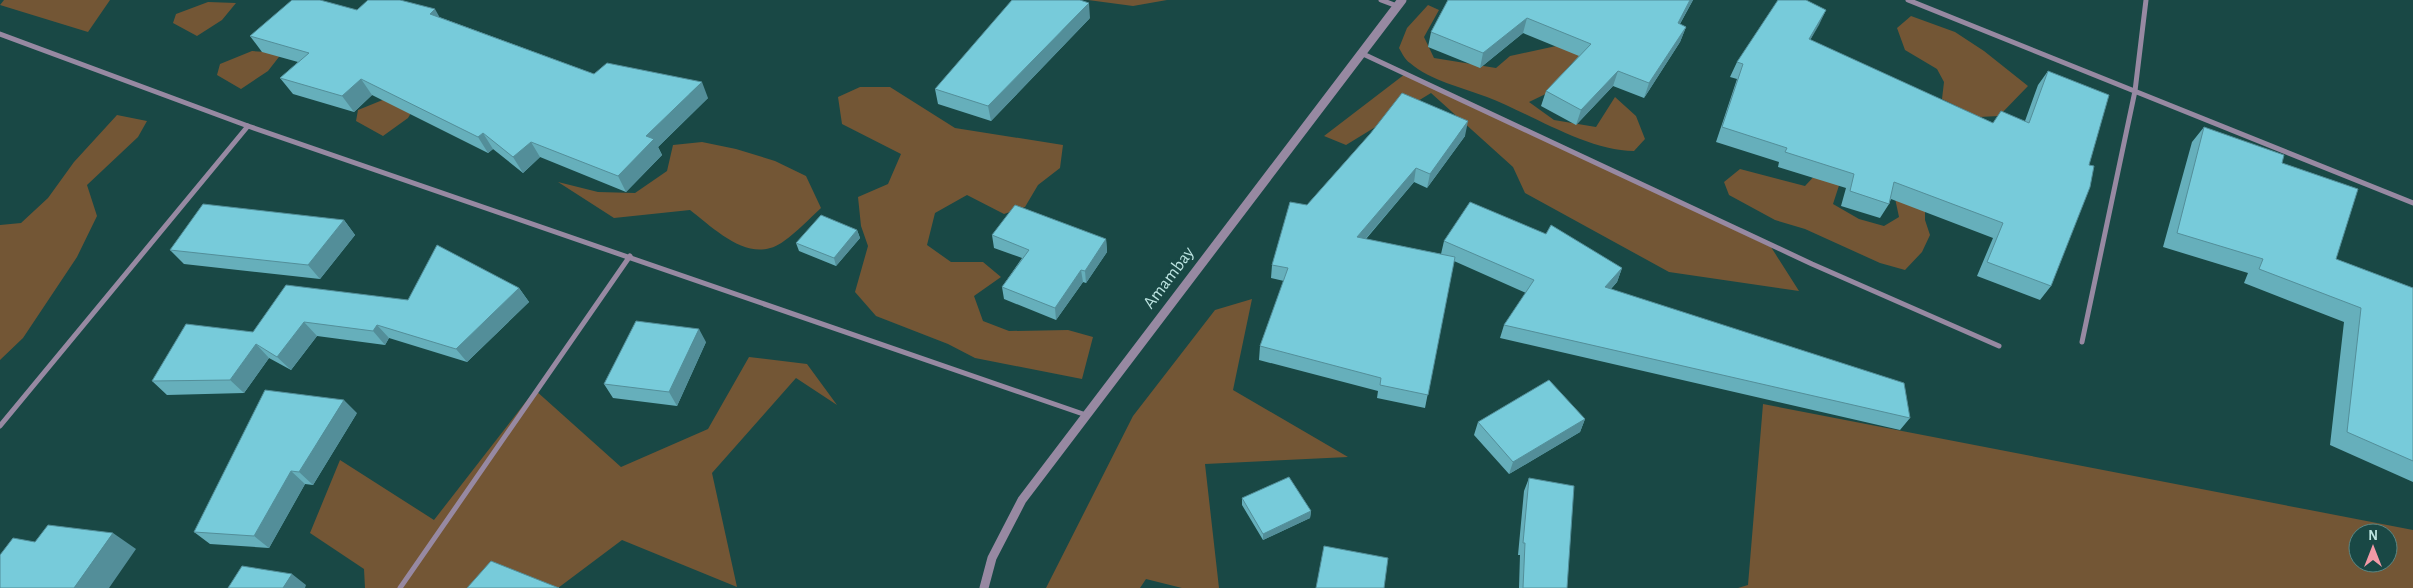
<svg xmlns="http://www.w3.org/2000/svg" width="2413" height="588" font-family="'Alegreya Sans',sans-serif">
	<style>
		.green { fill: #735635; fill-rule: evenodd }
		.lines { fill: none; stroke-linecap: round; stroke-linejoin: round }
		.minor { stroke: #9789a2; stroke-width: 5 }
		.tertiary { stroke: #9789a2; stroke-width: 9 }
		.wall { fill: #66afbb }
		.shaded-wall { fill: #538e99 }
		.building { fill: #77cbda; stroke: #538e99 }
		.labels { text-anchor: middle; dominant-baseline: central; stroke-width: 5; stroke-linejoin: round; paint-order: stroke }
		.street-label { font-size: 18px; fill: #bce4e1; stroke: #194845 }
	</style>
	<rect width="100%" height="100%" fill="#194845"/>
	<path class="green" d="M4,0H110L88,32L0,5Z
		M1088,0H1167L1133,6Z
		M208,2L236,3L222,20L197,36L173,23L176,14Z
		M1428,5L1439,10L1424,37L1434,58L1496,68L1510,56L1570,43L1584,52L1570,65L1568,77L1556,89L1529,102L1554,120L1596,127L1615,97L1636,116L1645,139L1634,151C1587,151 1531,114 1487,97C1461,87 1431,81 1410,63C1405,60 1402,53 1399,48L1407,28Z
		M1911,16L1955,32L1984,51L2028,86L1999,116L1979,117L1942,99L1944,82L1937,69L1905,50L1897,28Z
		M252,51L282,53L268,71L241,89L217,75L220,64Z
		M1405,74L1771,247L1799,291L1669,272L1525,193L1513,167L1431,93L1346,145L1324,136Z
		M860,87H890L955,128L1063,145L1060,168L1038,185L1025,207L1004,214L967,195L935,213L927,245L951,262H983L1001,277L974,296L983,321L1009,331L1068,330L1093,337L1082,379L975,358L948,344L876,316L855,292L868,246L861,226L858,197L888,184L901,154L842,124L838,97Z
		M390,97L420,98L408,118L383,136L356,121L358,110Z
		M117,115L147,121L138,137L87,185L97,216L77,257L23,338L0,360V225L21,223L48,198L74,162Z
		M702,142L736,149L775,161L806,176L821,208C809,219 797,232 784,241C751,266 716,230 690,210L614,218L558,182L598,192L635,193L667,171L673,145Z
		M1846,164L1833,204L1859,219L1884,226L1899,217L1893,189L1925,205V220L1930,235L1922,252L1905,270L1880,263L1805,229L1775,220L1729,195L1724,182L1740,169L1805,186L1819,171Z
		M1252,299L1233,390L1348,457L1205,464L1219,588H1182L1146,579L1140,588H1046L1133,416L1215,310Z
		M749,357L807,364L837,405L796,378L712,473L737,587L622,540L558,588H365L364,569L310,533L340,460L434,520L535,390L621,467L708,429Z
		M1763,404L2413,530V588H1738L1748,585ZM2358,533H2388V563H2358Z"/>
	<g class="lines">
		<path class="minor" d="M1381,0L1397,6
			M1908,0L2413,203
			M0,34L248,126L1086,415
			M1361,53L1812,264L1999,346
			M2082,342L2135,91L2146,0
			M0,426L248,126
			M400,588L630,256"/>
		<path class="tertiary" d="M984,588L992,558L1022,500L1402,0"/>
	</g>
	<path class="wall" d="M1448,0H1693L1680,24L1686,27L1680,42L1644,98L1613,86L1576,125L1541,106L1546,91L1579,56L1523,33L1480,68L1428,47L1431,32Z
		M357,10L439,17L594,74L708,98L658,147L662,155L626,192L540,157L523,173L493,149L488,153L372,95L354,112L293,94L280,78L298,62L262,52L250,36Z
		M1826,10L1810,40L1993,123L2025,121L2038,85L2048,71L2051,286L2040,300L1977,276L1993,238L1891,199L1889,204L1880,218L1841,206L1846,188L1778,167L1779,162L1716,142L1737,79L1730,77L1737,62Z
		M1090,18L991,121L938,104L935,89Z
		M2204,127L2282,163L2336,259L2413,288V482L2330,445L2344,322L2244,283L2248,273L2163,247L2192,142Z
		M1370,134L1465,136L1427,188L1414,182L1366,239L1441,254L1444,241L1622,268L1617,282L1611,289L1910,418L1900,430L1500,338L1504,325L1526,293L1454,261L1425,408L1377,398L1378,391L1259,360L1260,346L1284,281L1271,278L1272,265L1307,205Z
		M344,220L355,235L320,279L184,264L170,250Z
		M857,230L860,238L836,266L799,251L796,243Z
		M992,235L1106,239L1107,252L1086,283L1083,282L1056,320L1004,299L1002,287L1022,258L994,248Z
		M519,288L529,302L467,362L389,338L385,345L317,336L291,370L269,358L244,393L167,395L152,381L253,332L408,300Z
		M706,342L677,406L613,398L604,384Z
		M357,413L313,485L305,484L269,548L210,544L194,532Z
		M1585,419L1580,432L1509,474L1474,435L1478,422Z
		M1529,478L1567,588H1519L1520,555H1518L1524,491Z
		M1242,498L1311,511L1310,518L1263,540L1242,505Z"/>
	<path class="shaded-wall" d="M1690,0H1693L1672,38L1678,23Z
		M1089,3L1090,18L991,121L988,106Z
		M435,9L444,25L430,14Z
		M1826,10L1819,25L1802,54L1809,39Z
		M1527,18L1523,33L1480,68L1483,53Z
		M1686,27L1680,42L1644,98L1649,83Z
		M1618,71L1613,86L1576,125L1581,110Z
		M361,79L372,95L354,112L342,96Z
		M702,82L708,98L658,147L662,155L626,192L618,176L646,136Z
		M1468,121L1465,136L1427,188L1430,174Z
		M483,133L493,149L488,153L478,137Z
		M531,142L540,157L523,173L513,157Z
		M1416,168L1414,182L1355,251L1357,237Z
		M344,220L355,235L320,279L308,265Z
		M857,230L860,238L836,266L834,258Z
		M1106,239L1107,252L1086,283L1085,271Z
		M1622,268L1617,282L1600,301L1605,287Z
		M1081,270L1083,282L1056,320L1055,308Z
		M519,288L529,302L467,362L456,349Z
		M304,322L317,336L291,370L277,357Z
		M377,325L389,338L385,345L373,331Z
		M699,329L706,342L677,406L669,392Z
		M256,344L269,358L244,393L230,380Z
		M344,400L357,413L313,485L299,472Z
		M1585,419L1580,432L1509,474L1513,462Z
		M291,471L305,484L269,548L254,536Z
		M1311,511L1310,518L1263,540V534Z
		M113,533L136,549L109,588H74Z
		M292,574L306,585L305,588H283Z"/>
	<path class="building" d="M292,0H320L357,10L368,0H400L435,9L430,14L594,74L607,63L702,82L646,136L654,139L618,176L531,142L513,157L483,133L478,137L361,79L342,96L280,78L309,53L250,36Z
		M1012,0H1080L1089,3L988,106L935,89Z
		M1448,0H1690L1678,23L1686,27L1649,83L1618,71L1581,110L1546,91L1591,44L1527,18L1483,53L1431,32Z
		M1778,0H1806L1826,10L1809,39L1993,123L2001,111L2029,123L2048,71L2109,95L2089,165L2094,166L2090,187L2051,286L1987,262L2003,223L1894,182L1889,204L1850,191L1854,174L1785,152L1787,148L1722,127L1743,64L1737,62Z
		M1402,93L1468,121L1430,174L1416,168L1357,237L1455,257L1428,395L1380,385L1381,378L1260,346L1288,268L1272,265L1290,202L1307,205L1370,134Z
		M2204,127L2284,155L2282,163L2358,189L2336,259L2413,288V461L2347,432L2361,308L2259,269L2263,259L2177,233Z
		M1470,202L1546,234L1551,225L1622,268L1605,287L1904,383L1910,418L1504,325L1534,280L1444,241Z
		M203,204L344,220L308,265L170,250Z
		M1015,205L1106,239L1085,271L1081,270L1055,308L1002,287L1029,250L992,235Z
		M821,215L857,230L834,258L796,243Z
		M437,245L519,288L456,349L377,325L373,331L304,322L277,357L256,344L230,380L152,381L186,324L253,332L286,285L408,300Z
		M636,321L699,329L669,392L604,384Z
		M1549,380L1585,419L1513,462L1478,422Z
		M265,390L344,400L299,472L291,471L254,536L194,532Z
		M1289,477L1311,511L1263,534L1242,498Z
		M1529,478L1574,486L1567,588H1523L1525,543H1523Z
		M48,525L113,533L74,588H0V555L13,538L35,542Z
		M1324,546L1388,558L1384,588H1316Z
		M491,561L559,588H467Z
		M242,566L292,574L283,588H228Z"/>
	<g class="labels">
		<g class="street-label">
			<text transform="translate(1169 278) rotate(-53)">Amambay</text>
		</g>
	</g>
	<g transform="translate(2373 548)"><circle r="24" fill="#194845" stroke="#5a8683"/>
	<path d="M0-4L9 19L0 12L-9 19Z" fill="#f39aa7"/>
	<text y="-8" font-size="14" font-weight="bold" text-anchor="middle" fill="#bce4e1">N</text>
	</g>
</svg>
